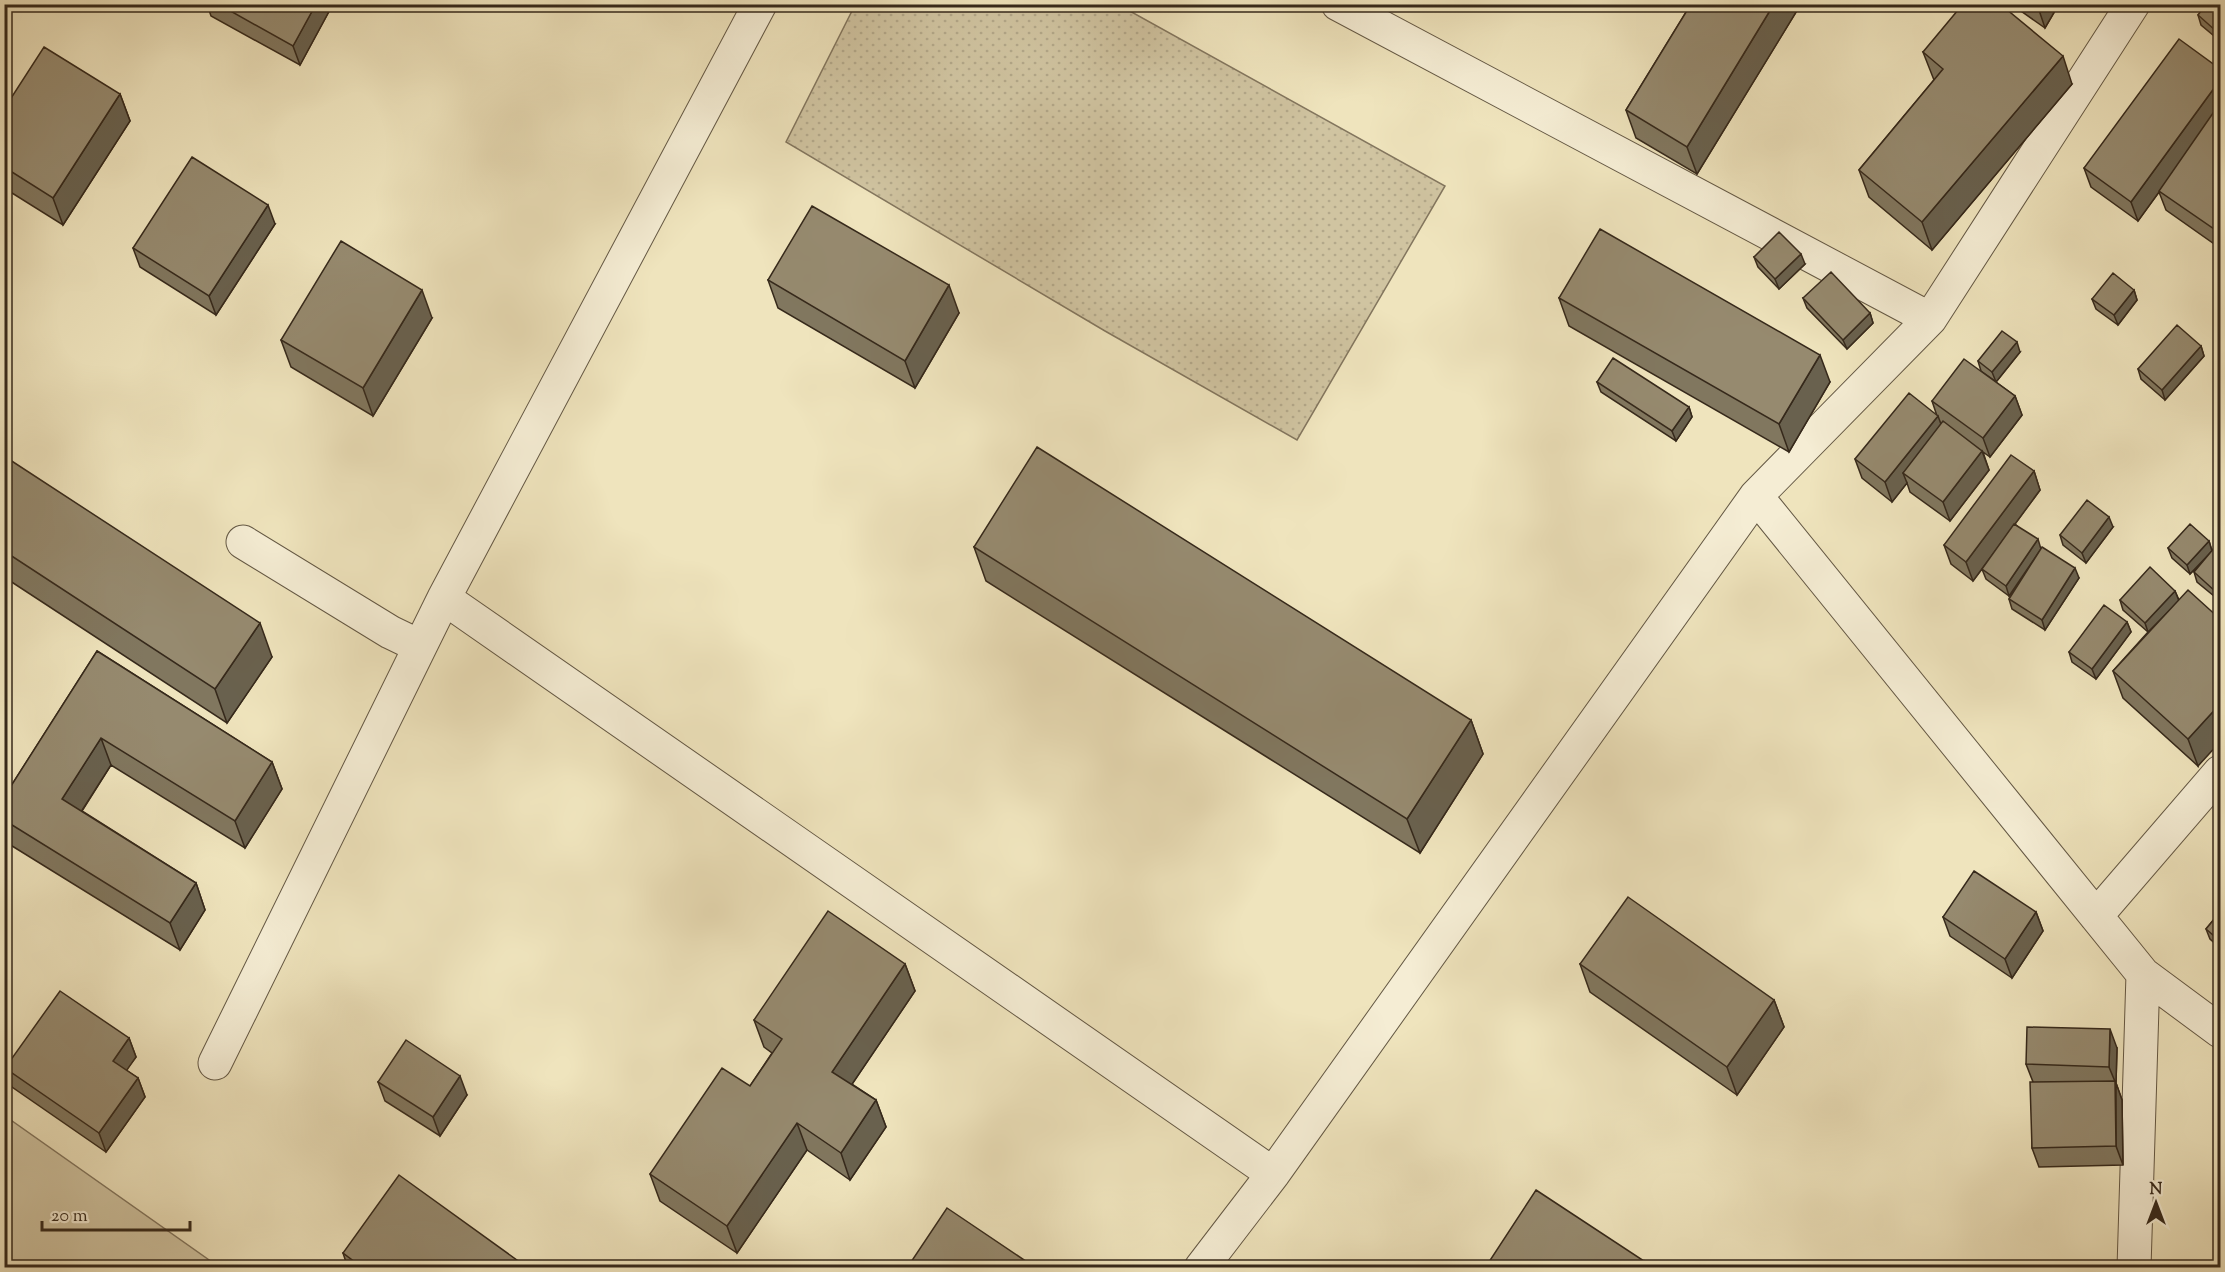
<svg xmlns="http://www.w3.org/2000/svg" width="2225" height="1272" font-family="'Sorts Mill Goudy',serif">
	<style>
		.grass { fill: url(#grass-dots); stroke: #83765e; stroke-width: 1.5 }
		.pitch { fill: #d0c4a1; stroke: #83765e; stroke-width: 1.5 }
		.lines { fill: none; stroke-linecap: round; stroke-linejoin: round }
		.minor-casing { stroke: #645844; stroke-width: 35 }
		.minor { stroke: #f5edd4; stroke-width: 33 }
		.wall { fill: #81775f; stroke: #36291b; stroke-width: 1.5 }
		.shaded-wall { fill: #69614e; stroke: #36291b; stroke-width: 1.5 }
		.building { fill: #968a6f; stroke: #36291b; stroke-width: 1.5 }
	</style>
	<defs>
		<pattern id="grass-dots" width="8" height="8" patternUnits="userSpaceOnUse" patternTransform="scale(1.5)"><rect width="8" height="8" fill="#d0c4a1"/><path d="M2 2h.1M6 6h.1" fill="none" stroke="#b3a88a" stroke-width="1.8" stroke-linecap="round"/></pattern>
	</defs>
	<rect width="100%" height="100%" fill="#efe4bd"/>
	<filter id="stains"><feTurbulence type="fractalNoise" baseFrequency=".00333" numOctaves="4"/><feColorMatrix values="0 0 0 0 .2 0 0 0 0 .09 0 0 0 0 .02 0 0 0 .5 -.17"/></filter>
	<radialGradient id="worn" r=".72"><stop offset=".6" stop-color="#630" stop-opacity="0"/><stop offset="1" stop-color="#630" stop-opacity=".3"/></radialGradient>
	<path class="grass" d="M855,5H1119L1445,186L1297,440L1105,331L786,142Z"/>
	<path class="pitch" d="M4,1116H5L219,1267H5Z"/>
	<g class="lines">
		<defs>
			<path id="minor" d="M1338,4L1930,319
				M1756,496L2143,974L2220,1031
				M243,542L390,632L419,646
				M444,598L1273,1174
				M2096,916L2220,772
				M215,1063L444,598L760,4
				M1201,1268L1273,1174L1756,496L1930,319L2133,4
				M2134,1268L2143,974"/>
		</defs>
		<use href="#minor" class="minor-casing"/>
		<use href="#minor" class="minor"/>
	</g>
	<path class="wall" d="M207,4H333L300,65L211,16Z
		M1691,4H1801L1697,174L1636,138L1626,110Z
		M2011,4H2059L2045,28Z
		M2220,4V41L2201,25L2198,15Z
		M1923,52L2072,84L1932,250L1869,197L1859,170L1934,80Z
		M2220,69V248L2166,210L2159,192L2138,221L2091,187L2084,168Z
		M120,94L130,121L63,225L4,188V109Z
		M275,224L216,315L140,267L133,248Z
		M1754,257L1805,264L1779,289L1758,267Z
		M768,280L959,313L915,388L778,308Z
		M2134,290L2137,300L2118,325L2096,309L2092,299Z
		M1559,298L1830,382L1789,452L1569,326Z
		M1803,298L1870,313L1873,323L1847,349L1807,308Z
		M432,318L373,416L291,367L281,340Z
		M2201,346L2204,356L2165,400L2141,379L2138,369Z
		M2020,352L1996,382L2015,396L2022,415L1990,457L1983,452L1989,470L1950,521L1910,492L1907,483L1892,502L1862,478L1855,459L1937,416L1932,401L1995,381L1981,371L1978,361Z
		M1597,382L1689,407L1692,417L1676,441L1601,392Z
		M4,456L272,657L227,723L4,577Z
		M2034,471L2040,490L2015,524L2041,548L2079,578L2045,630L2012,609L2009,599L2027,570L2009,596L1986,579L1982,569L1988,561L1973,581L1951,564L1944,545Z
		M2113,527L2086,563L2063,545L2060,535Z
		M2209,541L2212,551L2190,574L2172,558L2168,548Z
		M2220,541V601L2197,582L2194,572Z
		M974,547L1471,720L1483,754L1420,853L986,581Z
		M2175,591L2179,600L2198,766L2123,698L2113,671L2148,632L2123,610L2120,600Z
		M2127,622L2131,632L2096,679L2072,662L2069,652Z
		M97,651L272,762L282,789L245,848L111,765L82,811L196,883L205,910L180,950L4,841V797Z
		M2036,912L2043,931L2012,978L1950,936L1943,917Z
		M2220,912V948L2210,939L2206,929Z
		M905,964L915,991L852,1084L876,1100L886,1127L850,1180L807,1150L737,1253L660,1201L650,1174L750,1086L772,1053L764,1047L754,1020Z
		M1580,964L1774,1000L1784,1027L1737,1095L1590,992Z
		M129,1038L136,1057L126,1070L138,1078L145,1097L106,1152L12,1087L5,1068Z
		M2117,1048L2116,1083L2122,1100L2123,1165L2039,1167L2032,1148L2033,1082L2026,1064Z
		M378,1082L467,1095L440,1136L385,1101Z
		M343,1253L528,1268H348Z"/>
	<path class="shaded-wall" d="M316,4H333L300,65L293,46Z
		M1774,4H1801L1697,174L1687,147Z
		M2037,4H2059L2045,28Z
		M2220,26V41L2216,31Z
		M2063,56L2072,84L1932,250L1922,222Z
		M2220,80V108L2138,221L2131,202Z
		M120,94L130,121L63,225L53,198Z
		M268,205L275,224L216,315L209,296Z
		M1801,254L1805,264L1779,289L1775,279Z
		M949,285L959,313L915,388L905,361Z
		M422,290L432,318L373,416L363,388Z
		M2134,290L2137,300L2118,325L2114,315Z
		M1870,313L1873,323L1847,349L1843,340Z
		M2017,342L2020,352L1996,382L1992,372Z
		M2201,346L2204,356L2165,400L2162,390Z
		M1820,355L1830,382L1789,452L1779,424Z
		M2015,396L2022,415L1990,457L1983,438Z
		M1689,407L1692,417L1676,441L1672,431Z
		M1938,416L1945,435L1903,473L1907,483L1892,502L1885,482Z
		M1982,451L1989,470L1950,521L1943,502Z
		M2034,471L2040,490L1973,581L1966,562Z
		M2109,517L2113,527L2086,563L2082,553Z
		M2038,539L2041,549L2009,596L2006,586Z
		M2209,541L2212,551L2190,574L2187,565Z
		M2075,568L2079,578L2045,630L2042,620Z
		M2220,587V601L2216,592Z
		M2175,591L2179,601L2148,632L2145,623Z
		M2127,622L2131,632L2096,679L2092,669Z
		M260,623L272,657L227,723L215,689Z
		M2220,704V742L2198,766L2188,739Z
		M1471,720L1483,754L1420,853L1407,819Z
		M101,738L111,765L72,826L62,799Z
		M272,762L282,789L245,848L235,821Z
		M196,883L205,910L180,950L170,923Z
		M2036,912L2043,931L2012,978L2005,959Z
		M905,964L915,991L842,1099L832,1072Z
		M1774,1000L1784,1027L1737,1095L1727,1067Z
		M2110,1029L2117,1048L2116,1083L2122,1100L2123,1165L2116,1146V1084L2109,1067Z
		M129,1038L136,1057L120,1080L113,1061Z
		M460,1076L467,1095L440,1136L433,1117Z
		M138,1078L145,1097L106,1152L99,1133Z
		M876,1100L886,1127L850,1180L841,1153Z
		M797,1123L807,1150L737,1253L727,1226Z
		M1644,1261L1647,1268H1640Z"/>
	<path class="building" d="M218,4H316L293,46Z
		M1691,4H1774L1687,147L1626,110Z
		M1963,4H2000L2063,56L1922,222L1859,170L1943,69L1923,52Z
		M2206,4H2220V26L2216,31L2198,15Z
		M2179,39L2220,69V80L2131,202L2084,168Z
		M44,47L120,94L53,198L4,167V109Z
		M2220,103V233L2159,191Z
		M192,157L268,205L209,296L133,248Z
		M812,206L949,285L905,361L768,280Z
		M1600,229L1820,355L1779,424L1559,298Z
		M1779,232L1801,254L1775,279L1754,257Z
		M341,241L422,290L363,388L281,340Z
		M1831,272L1870,313L1843,340L1803,298Z
		M2113,273L2134,290L2114,315L2092,299Z
		M2177,325L2201,346L2162,390L2138,369Z
		M2002,331L2017,342L1992,372L1978,361Z
		M1613,358L1689,407L1672,431L1597,382Z
		M1964,359L2015,396L1983,438L1932,401Z
		M1909,393L1938,416L1885,482L1855,459Z
		M1943,421L1982,451L1943,502L1903,473Z
		M1037,447L1471,720L1407,819L974,547Z
		M2011,455L2034,471L1966,562L1944,545Z
		M4,456L260,623L215,689L4,551Z
		M2087,500L2109,517L2082,553L2060,535Z
		M2014,524L2038,539L2006,586L1982,569Z
		M2190,524L2209,541L2187,565L2168,548Z
		M2220,541V587L2216,592L2194,572Z
		M2042,547L2075,568L2042,620L2009,599Z
		M2150,567L2175,591L2145,623L2120,600Z
		M2188,590L2220,619V704L2188,739L2113,671Z
		M2104,605L2127,622L2092,669L2069,652Z
		M97,651L272,762L235,821L101,738L62,799L196,883L170,923L4,820V797Z
		M1974,871L2036,912L2005,959L1943,917Z
		M1628,897L1774,1000L1727,1067L1580,964Z
		M828,911L905,964L832,1072L876,1100L841,1153L797,1123L727,1226L650,1174L722,1068L750,1086L782,1039L754,1020Z
		M2220,912V941L2206,929Z
		M60,991L129,1038L113,1061L138,1078L99,1133L5,1068Z
		M2027,1027L2110,1029L2109,1067L2026,1064Z
		M406,1040L460,1076L433,1117L378,1082Z
		M2115,1081L2116,1146L2032,1148L2030,1082Z
		M2218,1116H2220V1268Z
		M399,1175L528,1268H363L343,1253Z
		M1536,1190L1644,1261L1640,1268H1485Z
		M947,1208L1036,1268H907Z"/>
	<rect width="2225" height="1272" fill="none" stroke="#efe4bd" stroke-width="24"/>
	<rect x="6" y="6" width="2213" height="1260" fill="none" stroke="#36291b" stroke-width="3"/>
	<rect x="12" y="12" width="2201" height="1248" fill="none" stroke="#36291b" stroke-width="1.5"/>
	<g transform="translate(2156 1203)" stroke="#f5edd4" stroke-width="4.5" paint-order="stroke">
	<path d="M0-4.5L10 22L0 15L-10 22Z" fill="#36291b"/>
	<text y="-9" font-size="16" font-weight="bold" text-anchor="middle" fill="#36291b">N</text>
	</g>
	<path d="M42 1221v9h148v-9" fill="none" stroke="#36291b" stroke-width="3"/>
	<text x="51" y="1221" font-size="18" fill="#36291b" stroke="#f5edd4" stroke-width="4.5" paint-order="stroke">20 m</text>
	<rect width="100%" height="100%" filter="url(#stains)"/>
	<rect width="100%" height="100%" fill="url(#worn)"/>
</svg>
